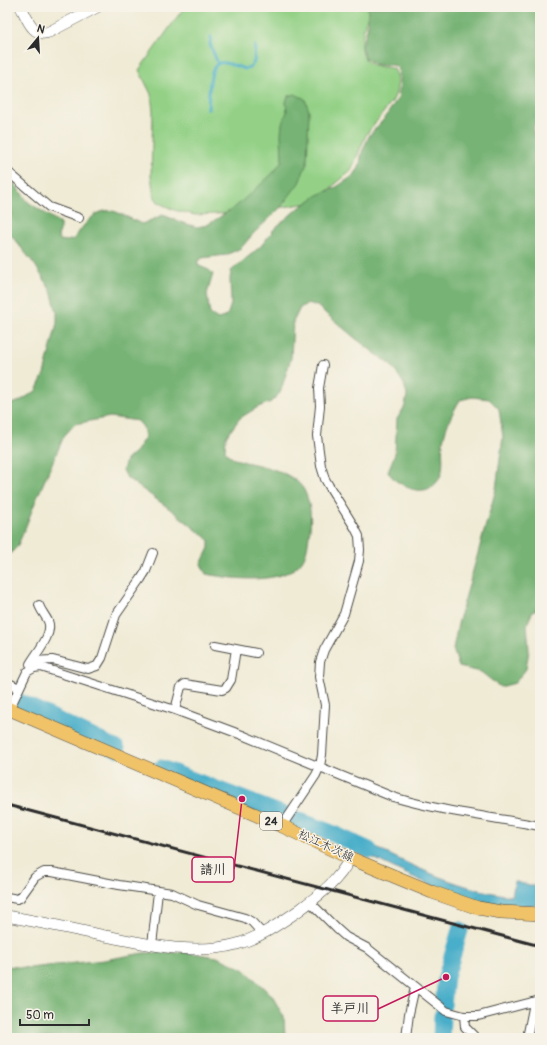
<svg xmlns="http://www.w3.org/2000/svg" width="547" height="1045" font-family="Pangolin,'Klee One',sans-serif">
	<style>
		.green { fill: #94d187; stroke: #607e59 }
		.forest { fill: #77b374; stroke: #516f50 }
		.water { fill: #4aaec9; stroke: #3a6c7a }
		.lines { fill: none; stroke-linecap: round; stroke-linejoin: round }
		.stream { stroke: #4aaec9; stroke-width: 3 }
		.river { stroke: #4aaec9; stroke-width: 17 }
		.minor-casing { stroke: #494844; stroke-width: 10 }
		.tertiary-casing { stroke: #494844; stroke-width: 12 }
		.primary-casing { stroke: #494844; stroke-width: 14 }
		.minor { stroke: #fff; stroke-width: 8 }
		.tertiary { stroke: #fff; stroke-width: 11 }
		.primary { stroke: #f1c369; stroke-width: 13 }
		.rail { stroke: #2b2b2b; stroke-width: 3 }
		.labels { text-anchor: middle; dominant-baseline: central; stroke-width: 3; stroke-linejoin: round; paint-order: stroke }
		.shield { fill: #f7f3e8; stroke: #686764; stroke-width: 1 }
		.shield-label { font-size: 11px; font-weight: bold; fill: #2b2b2b }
		.street-label { font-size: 12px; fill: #2b2b2b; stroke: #f7f3e8 }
		.leader { fill: none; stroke: #c2185b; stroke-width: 1.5 }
		.callout-dot { fill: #c2185b; stroke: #f7f3e8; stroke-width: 1.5 }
		.callout { fill: #f7f3e8; stroke: #c2185b; stroke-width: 1.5 }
		.callout-label { font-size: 13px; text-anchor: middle; font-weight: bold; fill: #2b2b2b }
	</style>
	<rect width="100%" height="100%" fill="#f7f3e8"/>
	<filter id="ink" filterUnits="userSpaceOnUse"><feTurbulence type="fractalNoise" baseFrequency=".025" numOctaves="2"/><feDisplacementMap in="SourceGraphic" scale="8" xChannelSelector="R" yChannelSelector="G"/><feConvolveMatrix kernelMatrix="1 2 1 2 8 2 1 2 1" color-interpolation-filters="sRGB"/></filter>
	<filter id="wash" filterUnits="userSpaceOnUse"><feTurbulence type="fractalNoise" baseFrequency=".012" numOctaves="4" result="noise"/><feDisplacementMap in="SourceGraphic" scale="16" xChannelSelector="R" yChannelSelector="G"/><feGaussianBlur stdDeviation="0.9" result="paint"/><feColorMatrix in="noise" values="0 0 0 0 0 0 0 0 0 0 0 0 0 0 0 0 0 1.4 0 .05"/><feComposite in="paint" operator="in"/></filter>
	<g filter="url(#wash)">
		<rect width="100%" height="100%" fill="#f0ebd5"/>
		<path class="green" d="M188,7H370C366,22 352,57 373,65C380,68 387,66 394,69L397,75L398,82L396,93L393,100L366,135L351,171L314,202L254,212L195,215L174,210L159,203L154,196L151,176L153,111L151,94L139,70L183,9Z"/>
		<path class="forest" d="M368,7H540V117L534,125L533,134L540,139V609L533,611L527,624L529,650L526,669L515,683L500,687L481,672L459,667L453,649L458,624L496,489L503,437L499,409L489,399L472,397L460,400C453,412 447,423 444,437C439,455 450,476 430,488C424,491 416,491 409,488C400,483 393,481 388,471L395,454L397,419L405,406L407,395L404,384L393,367L355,338L317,306L308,303L300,308L293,322L291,358L280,393L271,402L258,407L240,418L226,437L225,450C226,452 228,455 231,457C234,460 241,460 245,462C263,466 294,472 304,490C311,503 312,521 309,535C308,543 307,554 302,561C284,586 232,579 206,574L201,564L209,548V540L174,512L127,478L123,470L126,460L136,451L145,437L143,427L138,421L110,417L75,424L64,436L36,500L24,531L17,547L7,557V405L18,402L36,391L44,374L57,323V312L51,291L35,265L7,230V179L14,183L28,202L60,223V231L58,236L60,240L67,241L74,239C83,226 97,205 116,212C124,215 133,220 142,224L163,215L183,223L197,227L207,225L234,208L260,185L274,172L282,161L281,134L282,123L287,112L286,102L288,96L295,94L305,99L309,111L307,163L299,183L280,208L253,234L241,248L226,255L202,258L197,262L199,266L209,270L213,274L207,294L210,314L218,319L224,317L228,313L231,304L230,279L231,271L261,246L275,228L296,210L318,195L335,188L353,176L359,168L362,152L369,136L384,119L398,98L400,83L398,68L393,65H376L365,58L362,46L368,25Z
			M185,952L217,957L244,969L272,996L284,1017L285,1038H7V966L29,968L104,960L143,953Z"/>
		<path class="water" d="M351,835C402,861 454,889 512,896L515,881C519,884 533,885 540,887V905C518,906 497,906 476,900C431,889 388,864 346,845Z"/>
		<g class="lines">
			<path class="stream" d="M211,37L210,44L218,64
				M208,109C209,99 208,67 219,63C224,61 239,67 245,69L251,66L254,62L255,46"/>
			<path class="river" d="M7,696L117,749
				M161,768L329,832L369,850
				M443,1005L446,977L460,930
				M441,1038L442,1016"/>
		</g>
	</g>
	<g filter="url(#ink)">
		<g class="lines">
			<defs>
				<path id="minor" d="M7,171L49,207L79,218
					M215,645L256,653
					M32,661L53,660L88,669L97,666L102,658L116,615L141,579L146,571L153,553
					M30,664C36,653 54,634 48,621C45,615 41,611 39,605
					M7,682L19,688
					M175,710L181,687L185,684L222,690L226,688L231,680L236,649
					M8,712L27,672L34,668L41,667L175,710L242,735L393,797C440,811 491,817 540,826
					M282,826L316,775L320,766L322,755L325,705L319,677L320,662L324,650L344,614L359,561L360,550L359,536L355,528L329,486L325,479L321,466L317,436L320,406L319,388L323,365
					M7,897L17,899L20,898L35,877L44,872H52L119,885L172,893L198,905L245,918L252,922L262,933
					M310,902L337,929L346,937L367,948L446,1011L464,1016H478L540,1000
					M152,945L158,892
					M464,1016L465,1027L476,1038
					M406,1038L409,1014L415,987
					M527,1038L533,1008L532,1002"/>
				<path id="tertiary" d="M21,7C27,18 33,38 49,32L97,7
					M7,916C40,922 72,929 105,936C148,944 193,956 237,944C259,938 279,924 298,911C318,896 339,881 350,858"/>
				<path id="primary" d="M7,708L282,826L350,858L432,892L478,908L501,912L540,914"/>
			</defs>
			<use href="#minor" class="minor-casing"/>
			<use href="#tertiary" class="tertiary-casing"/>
			<use href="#primary" class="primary-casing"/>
			<use href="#minor" class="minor"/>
			<use href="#tertiary" class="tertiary"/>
			<use href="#primary" class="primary"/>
			<path class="rail" d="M7,805C185,853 363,898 540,946"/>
		</g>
	</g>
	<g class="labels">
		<rect class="shield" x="260" y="812" width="22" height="18" rx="3"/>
		<g class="shield-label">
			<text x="271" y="821">24</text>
		</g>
		<g class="street-label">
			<text transform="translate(326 846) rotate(25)">松江木次線</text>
		</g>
	</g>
	<path class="leader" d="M242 799L234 869M446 977L378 1009"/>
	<g class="callout-dot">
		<circle cx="242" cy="799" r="4"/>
		<circle cx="446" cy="977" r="4"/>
	</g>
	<g class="callout">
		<rect x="192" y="857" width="42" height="25" rx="4"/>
		<rect x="323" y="996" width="55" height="25" rx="4"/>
	</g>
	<g class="callout-label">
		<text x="213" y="874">請川</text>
		<text x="350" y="1013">羊戸川</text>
	</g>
	<rect width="547" height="1045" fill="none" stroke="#f7f3e8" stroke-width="24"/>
	<g transform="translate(38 38) rotate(18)" stroke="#f7f3e8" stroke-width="3" paint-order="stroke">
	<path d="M0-3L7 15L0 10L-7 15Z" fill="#2b2b2b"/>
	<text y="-6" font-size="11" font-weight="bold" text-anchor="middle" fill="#2b2b2b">N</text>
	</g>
	<path d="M20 1019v6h69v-6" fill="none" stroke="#2b2b2b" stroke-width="2"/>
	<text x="26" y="1019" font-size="12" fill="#2b2b2b" stroke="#f7f3e8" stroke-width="3" paint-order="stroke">50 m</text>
</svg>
